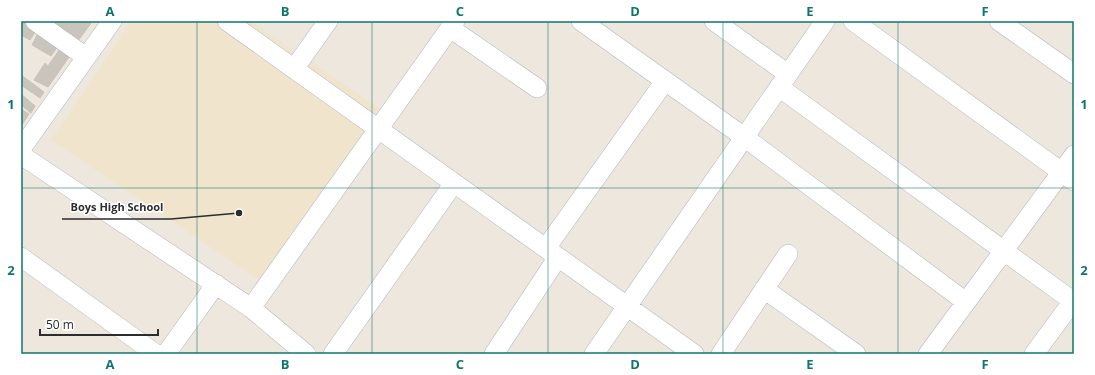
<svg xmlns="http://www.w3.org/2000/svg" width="1095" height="375" font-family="'Open Sans',sans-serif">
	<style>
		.education { fill: #f0e4cd }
		.building { fill: #c9c5bc; stroke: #cac3b7 }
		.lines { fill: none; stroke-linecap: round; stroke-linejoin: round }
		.street-casing { stroke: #b2b4c0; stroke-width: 20 }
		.street { stroke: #fff; stroke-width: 19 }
		.grid { fill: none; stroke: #0f766e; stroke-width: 1; stroke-opacity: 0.55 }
		.leader { fill: none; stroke: #2c2c2c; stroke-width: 1.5 }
		.callout-dot { fill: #2c2c2c; stroke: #fff; stroke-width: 1.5 }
		.callout-label { font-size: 11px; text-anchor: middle; font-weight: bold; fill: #2c2c2c; stroke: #fff; stroke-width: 3; stroke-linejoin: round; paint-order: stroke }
		.neatline { fill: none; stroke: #0f766e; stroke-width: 1.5 }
		.grid-label { font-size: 13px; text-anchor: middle; font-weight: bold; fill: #0f766e }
	</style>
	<rect width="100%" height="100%" fill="#eee7de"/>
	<path class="education" d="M131,21H250L385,112L268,286L51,140Z"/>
	<path class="building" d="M21,21H33L39,26L30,40L21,35Z
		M50,21H87L91,23L78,41L71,33L70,35Z
		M41,27L61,42L51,56L32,45Z
		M64,43L74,50L48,87L34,80L45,63L48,66Z
		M21,75L44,92L40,98L21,85Z
		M21,94L35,106L31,113L21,105Z
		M21,109L29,114L21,126Z"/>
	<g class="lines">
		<defs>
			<path id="street" d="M35,21L86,57
				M227,21L694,354
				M581,21L744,137L966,302
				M714,21L788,74
				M853,21L1074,181
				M999,21L1074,74
				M450,28L537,88
				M294,69L328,21
				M779,87L1074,302
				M21,149L112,21
				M21,155L251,308L306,354
				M546,248L665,81
				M21,257L156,354
				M764,289L856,354
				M251,308L455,21
				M166,354L216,284
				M333,354L454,183
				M494,354L558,257
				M594,354L825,21
				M721,354L788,254
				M928,354L1074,155
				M1034,354L1073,301"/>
		</defs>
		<use href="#street" class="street-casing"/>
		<use href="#street" class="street"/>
	</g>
	<path class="grid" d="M197,21V354M372,21V354M548,21V354M723,21V354M898,21V354M21,188H1074"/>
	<path class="leader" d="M239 213L171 219H62"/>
	<circle class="callout-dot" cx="239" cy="213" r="4"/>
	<g class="callout-label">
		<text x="117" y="211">Boys High School</text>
	</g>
	<rect width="1095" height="375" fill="none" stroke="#ffffff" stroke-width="44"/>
	<path d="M40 329v6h118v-6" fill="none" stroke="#2c2c2c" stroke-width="2"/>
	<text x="46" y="329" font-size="12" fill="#2c2c2c" stroke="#ffffff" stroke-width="3" paint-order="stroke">50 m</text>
	<rect x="22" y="22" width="1051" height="331" class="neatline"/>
	<g class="grid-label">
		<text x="110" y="16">A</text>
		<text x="285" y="16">B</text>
		<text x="460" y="16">C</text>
		<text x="635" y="16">D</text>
		<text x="810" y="16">E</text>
		<text x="985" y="16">F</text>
		<text x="11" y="109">1</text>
		<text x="1084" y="109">1</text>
		<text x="11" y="275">2</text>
		<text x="1084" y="275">2</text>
		<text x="110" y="369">A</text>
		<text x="285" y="369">B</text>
		<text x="460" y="369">C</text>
		<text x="635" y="369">D</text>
		<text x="810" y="369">E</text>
		<text x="985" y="369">F</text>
	</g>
</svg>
